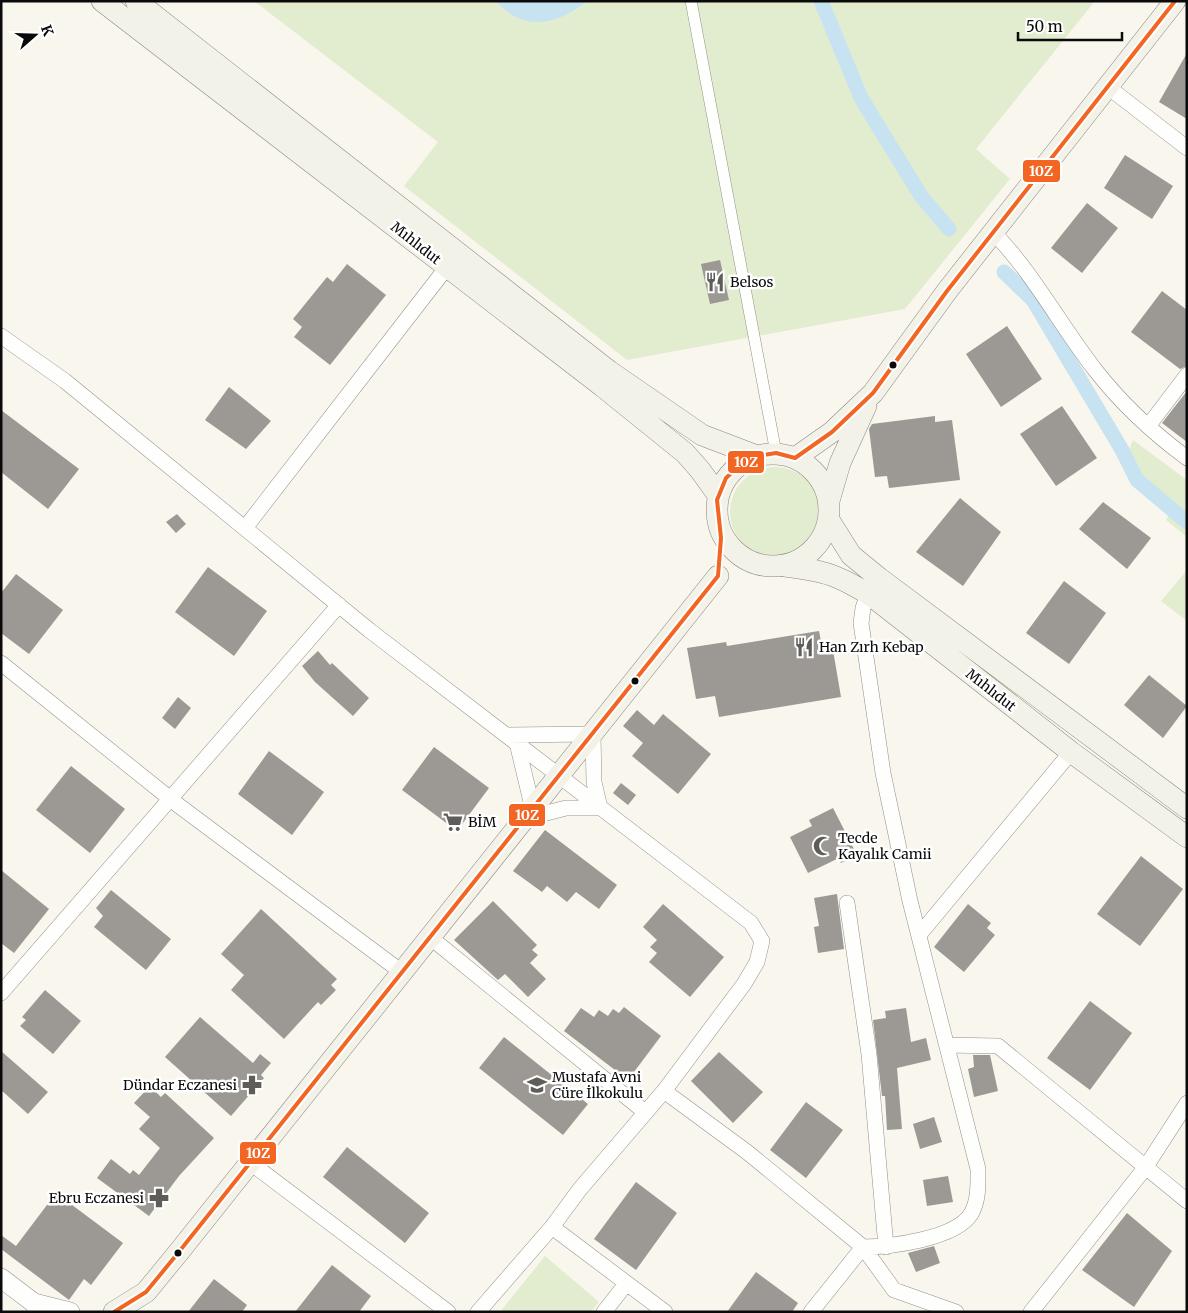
<svg xmlns="http://www.w3.org/2000/svg" width="1188" height="1313" font-family="Merriweather,serif">
	<style>
		.green { fill: #e2edcf }
		.water { fill: #c7e3f1 }
		.lines { fill: none; stroke-linecap: round; stroke-linejoin: round }
		.canal { stroke: #c7e3f1; stroke-width: 15 }
		.building { fill: #9c9994 }
		.pedestrian-casing { stroke: #92908d; stroke-width: 12 }
		.minor-casing { stroke: #92908d; stroke-width: 16 }
		.tertiary-casing { stroke: #92908d; stroke-width: 20 }
		.secondary-casing { stroke: #888783; stroke-width: 22 }
		.pedestrian { stroke: #fefefc; stroke-width: 11 }
		.minor { stroke: #fefefc; stroke-width: 15 }
		.tertiary { stroke: #fefefc; stroke-width: 19 }
		.secondary { stroke: #f3f2e8; stroke-width: 21 }
		.bus-1-casing { stroke: #fff; stroke-width: 8 }
		.bus-1 { stroke: #f26522; stroke-width: 4 }
		.bus-dot { fill: #0a0a0a; stroke: #fff; stroke-width: 2 }
		.labels { text-anchor: middle; dominant-baseline: central; stroke-width: 5; stroke-linejoin: round; paint-order: stroke }
		.street-label { font-size: 14px; fill: #0a0a0a; stroke: #fff }
		.poi-label { font-size: 14px; fill: #0a0a0a; stroke: #fff; text-anchor: start }
		.line-badge { stroke: #fff; stroke-width: 2 }
		.badge-label { font-size: 14px; text-anchor: middle; font-weight: bold; fill: #fff }
	</style>
	<rect width="100%" height="100%" fill="#f9f6ee"/>
	<path class="green" d="M254,1H1095L976,149L1010,179L905,309L627,360L404,186L438,142Z
		M1133,440L1187,480V537L1166,520L1173,507C1160,494 1119,461 1133,440Z
		M730 512a45 45 0 1 1 90 0a45 45 0 1 1-90 0Z
		M1187,570V621L1161,601Z
		M545,1256L599,1302L591,1312H500Z"/>
	<path class="water" d="M496,1H587C558,25 523,33 496,1Z"/>
	<g class="lines">
		<path class="canal" d="M821,1L861,98L921,196L949,229
			M1004,272L1033,300L1122,450L1137,480L1187,522"/>
	</g>
	<path class="building" d="M1187,53V119L1159,102Z
		M1125,155L1173,186L1152,219L1104,188Z
		M1087,203L1118,228L1082,273L1051,248Z
		M720,260L729,300L710,304L701,264Z
		M347,264L386,295L330,365L294,337L302,327L293,319L327,277L333,282Z
		M1162,291L1187,310V366L1180,369L1131,332Z
		M1007,326L1042,379L1001,407L966,354Z
		M229,387L271,421L246,449L205,420Z
		M1187,391V442L1162,423Z
		M1062,406L1097,458L1056,486L1020,434Z
		M1,410L79,469L48,509L1,472Z
		M935,416V422L952,420L960,480L889,488L887,476L875,477L869,429L872,424Z
		M960,498L1001,532L963,586L916,552Z
		M1103,502L1151,538L1127,569L1079,529Z
		M177,514L186,524L176,533L166,522Z
		M208,567L267,611L234,656L175,612Z
		M16,574L63,610L29,654L1,633V593Z
		M1064,581L1106,613L1069,664L1026,633Z
		M819,631L823,652L833,650L841,697L719,717L715,696L696,699L687,648L726,642L727,646Z
		M318,651L330,665L332,663L369,698L353,716L315,682L302,666Z
		M1149,675L1187,706L1163,738L1124,705Z
		M178,697L191,708L175,729L162,718Z
		M637,710L654,725L663,714L711,754L678,794L632,756L643,743L623,726Z
		M434,747L489,788L457,831L402,790Z
		M269,751L324,792L292,835L238,794Z
		M71,766L125,809L90,853L36,810Z
		M621,783L636,795L628,805L613,793Z
		M833,808L857,855L841,863L839,858L808,873L790,837L812,826L809,820Z
		M545,830L617,885L599,909L576,892L567,902L547,886L542,892L513,871Z
		M1141,856L1183,889L1140,946L1097,914Z
		M1,870L49,909L14,953L1,943Z
		M111,890L171,939L146,970L94,927L103,916L96,908Z
		M837,894L844,949L818,953L814,927L819,926L814,898Z
		M493,901L537,945L532,950L538,955L530,963L546,979L528,997L505,974L498,980L454,940Z
		M663,904L724,957L690,997L649,962L657,953L650,947L657,940L643,927Z
		M968,904L991,923L987,928L995,935L964,972L934,947Z
		M261,909L337,979L331,985L336,990L321,1005L318,1002L284,1039L231,990L244,975L221,954Z
		M45,990L81,1021L53,1054L20,1026L26,1020L22,1017Z
		M1090,1001L1132,1033L1090,1090L1047,1058Z
		M624,1007L661,1036L628,1080L564,1031L581,1008L594,1017L599,1010L608,1016L613,1009L619,1013Z
		M906,1008L911,1042L926,1038L931,1060L897,1068L902,1129L887,1130L885,1096H882L873,1020L886,1018L885,1011Z
		M200,1017L253,1063L260,1054L271,1063L261,1075L264,1078L231,1116L165,1057Z
		M504,1037L588,1104L563,1135L479,1068Z
		M1,1051L48,1092L28,1114L1,1090Z
		M719,1052L763,1092L733,1123L691,1081Z
		M973,1055H990L998,1091L974,1097L968,1069L974,1067Z
		M150,1086L161,1097L165,1093L214,1138L179,1176L149,1216L97,1178L111,1159L130,1174L133,1170L139,1175L160,1148L139,1129L150,1117L134,1103Z
		M806,1102L843,1130L806,1178L770,1150Z
		M934,1117L942,1142L920,1149L913,1124Z
		M347,1147L429,1213L405,1243L323,1177Z
		M948,1176L953,1202L927,1206L923,1180Z
		M636,1182L677,1213L636,1270L594,1239Z
		M56,1193L123,1243L91,1285L84,1279L69,1300L1,1249V1235L16,1246Z
		M1127,1213L1172,1251L1134,1307L1082,1270Z
		M934,1246L940,1263L916,1272L908,1253Z
		M332,1265L371,1296L359,1312H295Z
		M756,1272L798,1303L792,1312H727Z
		M214,1279L247,1305L242,1312H188Z"/>
	<g class="lines">
		<defs>
			<path id="pedestrian" d="M691,1L776,453"/>
			<path id="minor" d="M1108,87L1187,148
				M993,232C1034,274 1060,325 1096,371C1122,404 1153,433 1187,458
				M1,336L65,381L369,630L751,923L762,941L757,962L744,984L664,1091L580,1189L552,1227L478,1312
				M1149,425L1187,375
				M245,528L447,267
				M1,663L178,805L403,973
				M507,735L593,734L594,782L600,808H566L527,818
				M517,743L533,810
				M847,903L869,1054L886,1247
				M919,935L1071,752
				M431,938L645,1112
				M1,993L339,605
				M947,1045L998,1046L1187,1201
				M664,1091L747,1152L863,1247L894,1290L956,1312
				M252,1164L448,1312
				M552,1227L665,1312
				M604,1312L626,1284
				M811,1312L863,1247C890,1247 955,1239 971,1214C979,1200 978,1184 978,1169L910,901L883,773L861,623L863,608L868,594
				M1031,1312L1145,1168L1187,1103"/>
			<path id="tertiary" d="M1,1278L34,1303
				M39,1312L34,1303L70,1312"/>
			<path id="secondary" d="M102,1L602,386L685,453L700,470L718,495
				M136,1L609,371L702,435L757,456
				M717 510a56 56 0 1 1 112 0a56 56 0 1 1-112 0Z
				M795,458L832,432L873,393L947,291L1175,1
				M829,501L840,463L866,406
				M829,520L851,555L879,578L1187,808
				M785,566C826,571 838,575 873,597L1071,752L1187,837
				M114,1312L146,1292L178,1253L718,576"/>
		</defs>
		<use href="#pedestrian" class="pedestrian-casing"/>
		<use href="#minor" class="minor-casing"/>
		<use href="#tertiary" class="tertiary-casing"/>
		<use href="#secondary" class="secondary-casing"/>
		<use href="#pedestrian" class="pedestrian"/>
		<use href="#minor" class="minor"/>
		<use href="#tertiary" class="tertiary"/>
		<use href="#secondary" class="secondary"/>
		<defs>
			<path id="bus-1" d="M114,1312L146,1292L178,1253L718,576L721,538L717,500L726,478L740,465L757,456L776,453L795,458L832,432L873,393L947,291L1175,1"/>
		</defs>
		<use href="#bus-1" class="bus-1-casing"/>
		<use href="#bus-1" class="bus-1"/>
	</g>
	<defs>
		<symbol id="restaurant-bare" viewBox="-9 -9 18 18"><path d="M-5-6h1v4h1v-4h1v4h1v-4h1v5L-1.5 .5V6h-2V.5L-5-1ZM5-6V6H3V1.5H1.5Q1.5-4 5-6Z" fill="#5e5d5a" stroke="#fff" stroke-width="2.5" paint-order="stroke"/></symbol>
		<symbol id="supermarket-bare" viewBox="-9 -9 18 18"><path d="M-6-5.5h2.5l.6 2H6L4.5 2H-2.5L-4.4-4H-6ZM-1.5 3.2a1.3 1.3 0 1 0 .1 0ZM3 3.2a1.3 1.3 0 1 0 .1 0Z" fill="#5e5d5a" stroke="#fff" stroke-width="2.5" paint-order="stroke"/></symbol>
		<symbol id="mosque-bare" viewBox="-9 -9 18 18"><path d="M3.5-4.9A6 6 0 1 0 3.5 4.9A5 5 0 1 1 3.5-4.9Z" fill="#5e5d5a" stroke="#fff" stroke-width="2.5" paint-order="stroke"/></symbol>
		<symbol id="pharmacy-bare" viewBox="-9 -9 18 18"><path d="M-2-6h4v4h4v4h-4v4h-4v-4h-4v-4h4Z" fill="#5e5d5a" stroke="#fff" stroke-width="2.5" paint-order="stroke"/></symbol>
		<symbol id="school-bare" viewBox="-9 -9 18 18"><path d="M0-5L7-2L0 1L-7-2ZM-4 1L0 2.5L4 1V4Q0 6-4 4Z" fill="#5e5d5a" stroke="#fff" stroke-width="2.5" paint-order="stroke"/></symbol>
	</defs>
	<g fill-rule="evenodd">
		<use href="#restaurant-bare" x="701" y="268" width="28" height="28"/>
		<use href="#restaurant-bare" x="790" y="633" width="28" height="28"/>
		<use href="#supermarket-bare" x="439" y="808" width="28" height="28"/>
		<use href="#mosque-bare" x="809" y="832" width="28" height="28"/>
		<use href="#pharmacy-bare" x="238" y="1071" width="28" height="28"/>
		<use href="#school-bare" x="523" y="1071" width="28" height="28"/>
		<use href="#pharmacy-bare" x="145" y="1184" width="28" height="28"/>
	</g>
	<g class="bus-dot">
		<circle cx="893" cy="365" r="4.5"/>
		<circle cx="635" cy="681" r="4.5"/>
		<circle cx="178" cy="1253" r="4.5"/>
	</g>
	<g class="labels">
		<g class="street-label">
			<text transform="translate(416 243) rotate(38)">Mıhlıdut</text>
			<text transform="translate(991 690) rotate(38)">Mıhlıdut</text>
		</g>
		<g class="poi-label">
			<text x="730" y="282">Belsos</text>
			<text x="819" y="647">Han Zırh Kebap</text>
			<text x="468" y="822">BİM</text>
			<text x="838" y="838">Tecde<tspan x="838" dy="16">Kayalık Camii</tspan></text>
			<text x="552" y="1077">Mustafa Avni<tspan x="552" dy="16">Cüre İlkokulu</tspan></text>
			<text x="237" y="1085" text-anchor="end">Dündar Eczanesi</text>
			<text x="144" y="1198" text-anchor="end">Ebru Eczanesi</text>
		</g>
	</g>
	<g class="line-badge">
		<rect x="1022" y="159" width="39" height="24" rx="5" fill="#f26522"/>
		<rect x="727" y="450" width="38" height="24" rx="5" fill="#f26522"/>
		<rect x="508" y="803" width="38" height="24" rx="5" fill="#f26522"/>
		<rect x="239" y="1141" width="38" height="24" rx="5" fill="#f26522"/>
	</g>
	<g class="badge-label">
		<text x="1041" y="176">10Z</text>
		<text x="746" y="467">10Z</text>
		<text x="527" y="820">10Z</text>
		<text x="258" y="1158">10Z</text>
	</g>
	<rect width="1188" height="1313" fill="none" stroke="#0a0a0a" stroke-width="5"/>
	<g transform="translate(35 35) rotate(70)" stroke="#ffffff" stroke-width="4" paint-order="stroke">
	<path d="M0-4L9 19L0 12L-9 19Z" fill="#0a0a0a"/>
	<text y="-8" font-size="14" font-weight="bold" text-anchor="middle" fill="#0a0a0a">K</text>
	</g>
	<path d="M1018 32v8h104v-8" fill="none" stroke="#0a0a0a" stroke-width="2.5"/>
	<text x="1026" y="32" font-size="15" fill="#0a0a0a" stroke="#ffffff" stroke-width="4" paint-order="stroke">50 m</text>
</svg>
